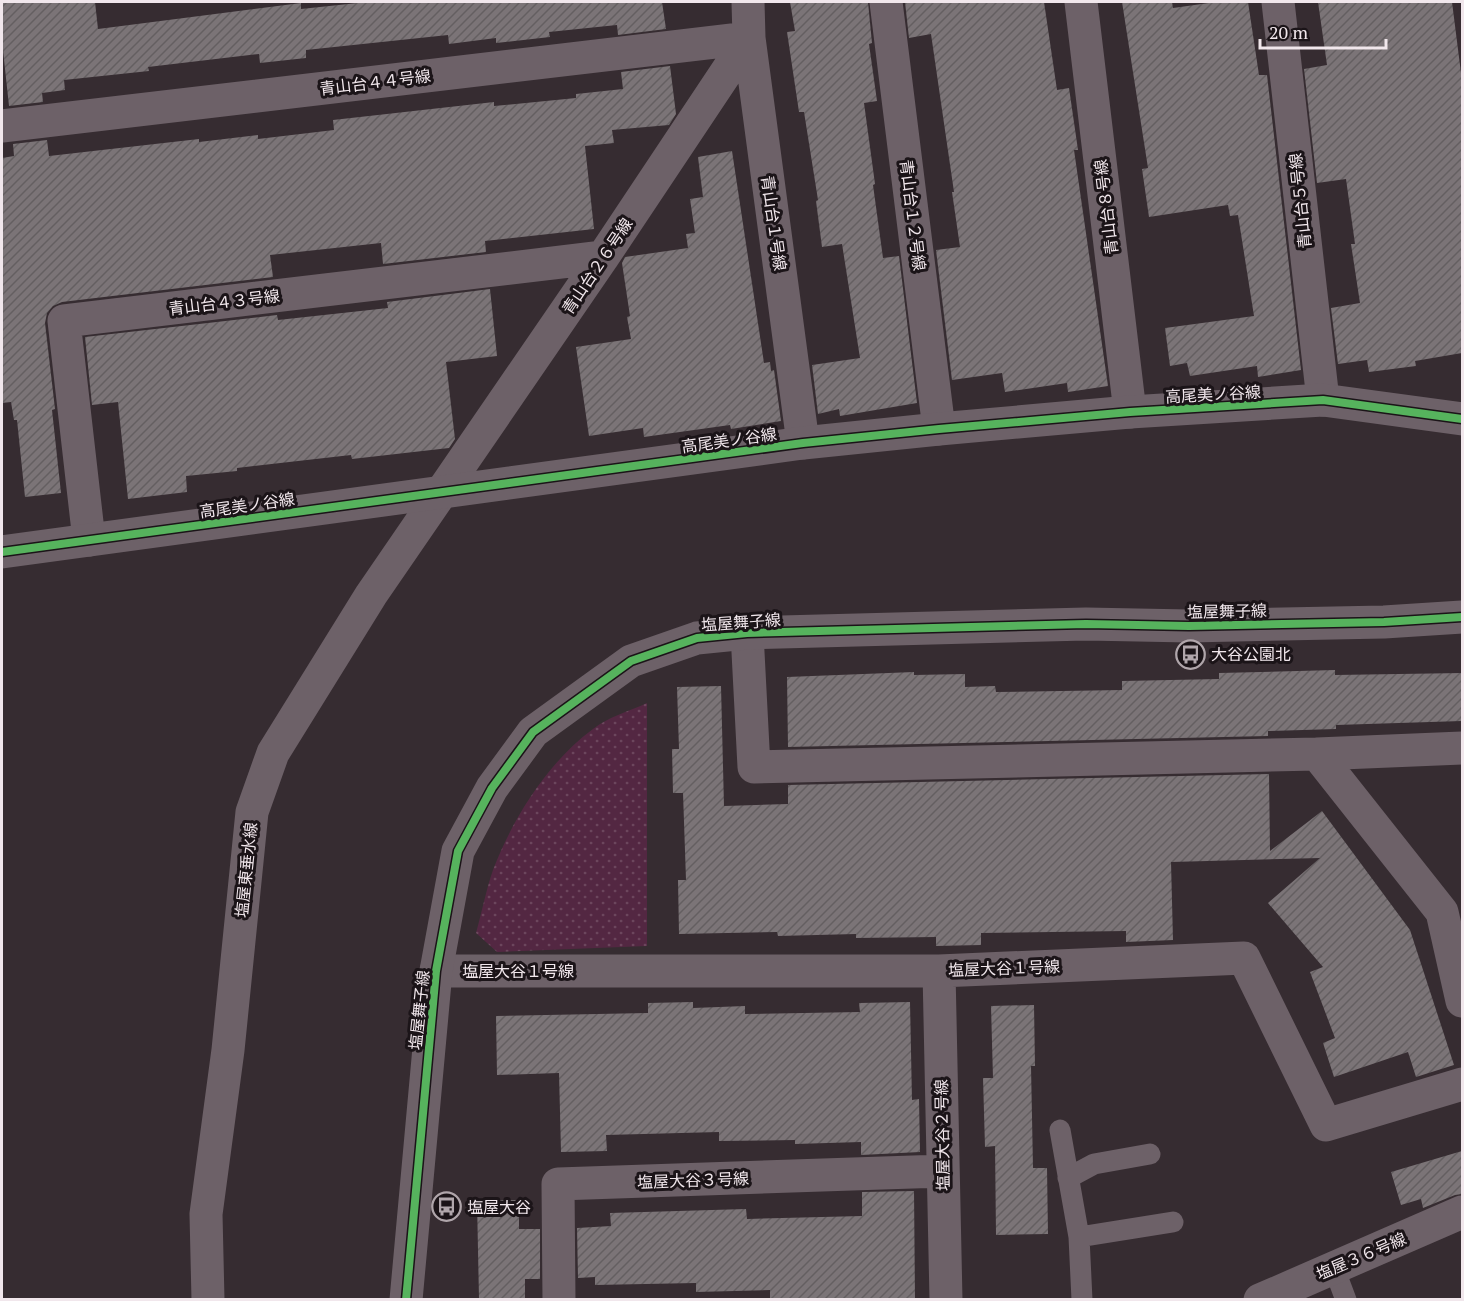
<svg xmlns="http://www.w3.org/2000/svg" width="1464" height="1301" font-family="'PT Serif','Noto Sans JP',serif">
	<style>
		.park { fill: url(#park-dots) }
		.building { fill: url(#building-hatch) }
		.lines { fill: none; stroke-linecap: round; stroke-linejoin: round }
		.service { stroke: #6d6168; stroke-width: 21 }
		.minor { stroke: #6d6168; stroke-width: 33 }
		.tertiary { stroke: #6d6168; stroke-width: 33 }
		.cycleway-casing { stroke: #1b1418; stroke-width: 11 }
		.cycleway { stroke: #56b35d; stroke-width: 8 }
		.labels { text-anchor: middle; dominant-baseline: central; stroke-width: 6; stroke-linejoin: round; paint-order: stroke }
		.street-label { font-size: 16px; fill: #f1e7ec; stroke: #1b1418 }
		.poi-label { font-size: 16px; fill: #f1e7ec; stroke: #1b1418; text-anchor: start }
	</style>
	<defs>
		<pattern id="park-dots" width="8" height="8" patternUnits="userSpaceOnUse" patternTransform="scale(1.5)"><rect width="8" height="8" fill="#532742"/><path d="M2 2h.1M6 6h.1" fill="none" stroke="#6c465d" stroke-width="1.8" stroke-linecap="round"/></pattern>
		<pattern id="building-hatch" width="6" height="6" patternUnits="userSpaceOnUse" patternTransform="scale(1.5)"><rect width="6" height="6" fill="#7b7477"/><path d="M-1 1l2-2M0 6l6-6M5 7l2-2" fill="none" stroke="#645f61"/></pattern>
	</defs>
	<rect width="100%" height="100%" fill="#362c31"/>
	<path class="park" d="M647,703V946L497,952L476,933C482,912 486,890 493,870C513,818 547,763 593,729C608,717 630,711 647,703Z"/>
	<path class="building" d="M2,2H95L98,29L301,3V9L367,2H662L666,29L618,35L617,25L549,32L550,37L496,43V38L449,44L448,35L306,50V58L260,63L259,54L148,67L149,71L64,80L65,90L42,93L43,102L9,106L2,41Z
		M790,2H868L872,43L869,44L877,101L864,103L875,184L873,185L883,258L899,256L917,403L840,416L839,409L818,414L812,365L860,358L842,244L822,247L816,201L818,200L804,112H799L787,32L795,31Z
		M905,2H1044L1057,90L1069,88L1078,150H1074L1108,386L1068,392L1067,383L1005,392L1002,373L952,380L936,250L960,247L952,192H954L931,34L909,38Z
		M1122,2H1172L1173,8L1216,2H1248L1259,75H1267L1301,370L1258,377L1257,366L1190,376L1187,363L1170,366L1165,328L1254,316L1238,215L1230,216L1228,205L1149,217L1142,169L1148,168Z
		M1318,2H1452L1462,81V353L1415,361L1416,366L1369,372L1367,360L1338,364L1331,308L1360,303L1351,244H1355L1346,179L1317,183L1304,69L1327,65Z
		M670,66L676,114L669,125L612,130L614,143L585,146L594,229L485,241L486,252L383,264L381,243L270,255L273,277L62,302L53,306L47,313L45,323L55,409L52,410L61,493L25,497L17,420H14L11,402L2,403V158L14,156L13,144L47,140L49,156L199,139V142L258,135V139L334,130L333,120L494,102V106L576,98V94L623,89L621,72Z
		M732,151L764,363L770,362L771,371L774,370L781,421L731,429L730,425L644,437L643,428L589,436L576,347L631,339L627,317L630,316L622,263L625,257L688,248L686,234L695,233L690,199L703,197L698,157Z
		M490,289L497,356L446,362L455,439L449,448L352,459L351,455L237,468V471L186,476L187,492L128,499L118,402L92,405L85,337L277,315L278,320L388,308L387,302Z
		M1335,670V675L1462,673V721L1336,725V729L1268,731V736L788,747L787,677L914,672V675L965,674V687L995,686L996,692L1122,690V681L1219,679V673Z
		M721,686L724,806L788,804V785L1269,774L1270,851L1322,811L1410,930L1454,1065L1416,1077L1408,1052L1334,1077L1323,1043L1335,1038L1310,972L1323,967L1268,903L1320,858L1171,862L1173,940L1126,942V931L981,933V945L936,946V937L856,938V934L778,936L777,932L679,934L678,880H686L683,793H673L672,749H679L677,687Z
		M693,1002V1008L745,1006V1014L860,1012L859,1003L910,1002L912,1100L919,1099L920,1152L861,1155V1142L795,1144V1140L719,1141V1132L606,1135L607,1151L561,1152L559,1073L497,1075L496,1016L648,1013V1003Z
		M1034,1005L1035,1066H1031L1033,1168H1047L1048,1234L996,1235L995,1146L985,1147L983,1078H993L991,1006Z
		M1462,1151V1194L1455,1195L1423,1208L1421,1199L1401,1205L1391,1172Z
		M914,1191L915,1299H770V1290L696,1292V1283L595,1285V1277L578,1278L577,1228L611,1226L610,1213L746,1209L747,1219L862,1216V1192Z
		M519,1200V1229H540V1279H525V1299H479L477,1201Z"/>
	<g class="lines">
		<path class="service" d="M1060,1130L1079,1237L1082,1300
			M1068,1178L1094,1164L1150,1154
			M1079,1237L1173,1222
			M1334,1268L1346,1300"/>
		<path class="minor" d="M748,2L749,38L803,443
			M886,2L939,429
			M1081,2L1130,412
			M1278,2L1323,400
			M2,126L749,38
			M89,540L64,321L603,257
			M747,633L754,767L1317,754L1442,912L1462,1001
			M1317,754L1462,748
			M436,971H939L1244,958L1326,1125L1462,1084
			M939,971L946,1300
			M208,1300L206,1214L228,1050L252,812L273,753L371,595L603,257L749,38
			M559,1300L558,1184L943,1171
			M1260,1300L1462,1212"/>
		<path class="tertiary" d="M2,552L803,443L939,429L1130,412L1323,400L1462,419
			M406,1300L436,971L458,851L492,788L533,732L631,661L697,638L747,633L1086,624L1189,626L1384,622L1462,617"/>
		<defs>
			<path id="cycleway" d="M2,552L803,443L939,429L1130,412L1323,400L1462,419
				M406,1300L436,971L458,851L492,788L533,732L631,661L697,638L747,633L1086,624L1189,626L1384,622L1462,617"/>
		</defs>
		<use href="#cycleway" class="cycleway-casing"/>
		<use href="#cycleway" class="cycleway"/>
	</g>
	<defs>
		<symbol id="bus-ring" viewBox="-11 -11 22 22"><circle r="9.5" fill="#1b1418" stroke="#b0a6ab" stroke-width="1.5"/><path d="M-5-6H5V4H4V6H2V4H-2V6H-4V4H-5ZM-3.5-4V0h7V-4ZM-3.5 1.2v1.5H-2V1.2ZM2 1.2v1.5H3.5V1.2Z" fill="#b0a6ab"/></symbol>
	</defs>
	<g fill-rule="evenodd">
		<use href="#bus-ring" x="1174" y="638" width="33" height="33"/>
		<use href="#bus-ring" x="430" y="1190" width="33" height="33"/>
	</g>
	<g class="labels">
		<g class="street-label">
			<text transform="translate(375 82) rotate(-7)">青山台４４号線</text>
			<text transform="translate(1300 201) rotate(-96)">青山台５号線</text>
			<text transform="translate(1106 207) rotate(-97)">青山台８号線</text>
			<text transform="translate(913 215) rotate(83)">青山台１２号線</text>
			<text transform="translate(774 223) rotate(82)">青山台１号線</text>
			<text transform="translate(597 266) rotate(-56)">青山台２６号線</text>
			<text transform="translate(224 302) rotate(-7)">青山台４３号線</text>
			<text transform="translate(1213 394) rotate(-3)">高尾美ノ谷線</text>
			<text transform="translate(729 440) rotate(-8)">高尾美ノ谷線</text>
			<text transform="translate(247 505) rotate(-8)">高尾美ノ谷線</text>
			<text transform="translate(1227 611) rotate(-1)">塩屋舞子線</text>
			<text transform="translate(741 622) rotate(-4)">塩屋舞子線</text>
			<text transform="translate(246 870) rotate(-84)">塩屋東垂水線</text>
			<text transform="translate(1004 968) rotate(-2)">塩屋大谷１号線</text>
			<text x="518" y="971">塩屋大谷１号線</text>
			<text transform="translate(419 1010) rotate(-84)">塩屋舞子線</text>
			<text transform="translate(942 1135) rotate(-91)">塩屋大谷２号線</text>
			<text transform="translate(693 1180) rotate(-2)">塩屋大谷３号線</text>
			<text transform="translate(1361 1256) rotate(-23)">塩屋３６号線</text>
		</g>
		<g class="poi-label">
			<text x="1211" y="654">大谷公園北</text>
			<text x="467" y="1207">塩屋大谷</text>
		</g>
	</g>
	<rect width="1464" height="1301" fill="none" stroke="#f1e7ec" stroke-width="6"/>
	<path d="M1260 39v9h126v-9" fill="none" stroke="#f1e7ec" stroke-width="3"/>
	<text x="1269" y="39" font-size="18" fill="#f1e7ec" stroke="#1b1418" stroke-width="4.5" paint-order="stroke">20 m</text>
</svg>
